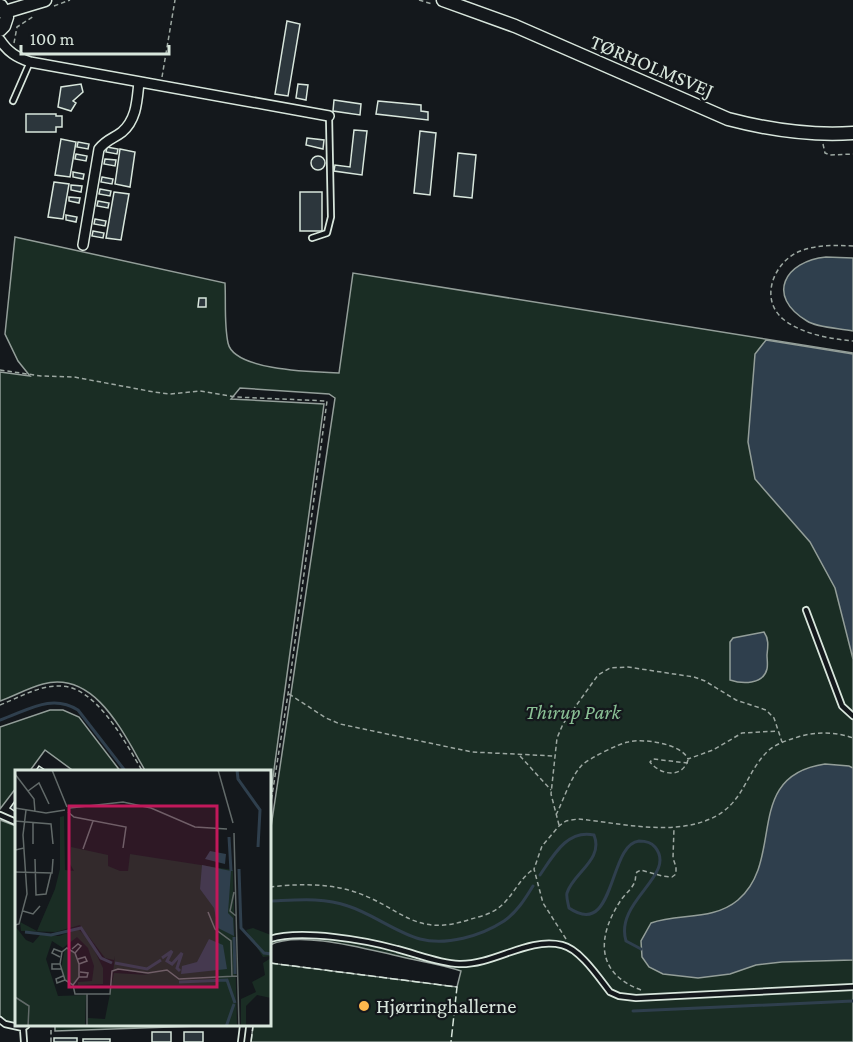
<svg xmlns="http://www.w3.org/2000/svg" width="853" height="1042" font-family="'Crimson Pro',serif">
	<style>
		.green { fill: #1a2d24; stroke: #939e99; stroke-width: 1.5 }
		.water { fill: #2f3f4d; stroke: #939e99; stroke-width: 1.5 }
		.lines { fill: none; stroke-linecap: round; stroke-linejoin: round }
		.stream { stroke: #2f3f4d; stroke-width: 3 }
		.building { fill: #2c363c; stroke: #d8e6dc; stroke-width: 1.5 }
		.lane-casing { stroke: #d8e6dc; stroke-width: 8 }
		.street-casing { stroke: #d8e6dc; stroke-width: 12 }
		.secondary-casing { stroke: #d8e6dc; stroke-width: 15 }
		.path { stroke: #9da8a2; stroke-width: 1.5; stroke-dasharray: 4.5 3; stroke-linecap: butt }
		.lane { stroke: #14181c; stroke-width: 4.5 }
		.street { stroke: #14181c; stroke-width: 9 }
		.secondary { stroke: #14181c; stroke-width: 12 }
		.fence { stroke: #d8e6dc; stroke-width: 1.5; stroke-dasharray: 8 3; stroke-linecap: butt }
		.poi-dot { fill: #ffb74d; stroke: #14181c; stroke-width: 2 }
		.labels { text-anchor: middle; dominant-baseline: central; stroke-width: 4.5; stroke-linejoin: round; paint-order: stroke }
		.street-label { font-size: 21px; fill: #d8e6dc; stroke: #14181c }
		.park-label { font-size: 21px; font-style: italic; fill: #8ac095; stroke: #14181c }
		.poi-label { font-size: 21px; fill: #d8e6dc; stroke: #14181c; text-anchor: start }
		.inset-river { fill: none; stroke: #2f3f4d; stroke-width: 3 }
		.inset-road { fill: none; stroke: #626a69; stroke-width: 1.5 }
		.view { fill: #c2185b; fill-opacity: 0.15; stroke: #c2185b; stroke-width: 3 }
		.inset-edge { fill: none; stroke: #d8e6dc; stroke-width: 3 }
	</style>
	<rect width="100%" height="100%" fill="#14181c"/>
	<path class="green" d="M15,237L225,283C226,302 224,324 228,343C234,371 315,372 339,373L353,273L853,353V1042H251L253,1026H270V963L457,987L461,971C441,964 418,961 398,956C366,949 298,930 270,945V834L335,398L329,394L240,388L231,399L324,404L270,799V772H146C124,735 96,670 43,684C28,688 14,696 0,701V372L30,376L18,361L5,334Z
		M50,710H63L79,717L121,772H75L45,750L29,772H16V788L0,809V727Z
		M0,820L16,826V1024L8,1023L0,1016Z
		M55,1026H200L55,1031Z"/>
	<path class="water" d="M826,257L853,258V331C839,328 818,328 807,321C765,296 785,261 826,257Z
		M766,340L853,354V659L835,588L810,542L755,479L748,442L755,354Z
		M764,632C769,639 768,646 767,655C767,659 768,665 767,669C763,685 742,684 730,680V642L733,638Z
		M825,764L849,766L853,768V960L782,962L756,965L730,974L698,978L663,974L649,967L642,957L641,941L651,923C679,913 713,921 738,900C786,859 742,776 825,764Z"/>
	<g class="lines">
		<path class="stream" d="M0,720C27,711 51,693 78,710L126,772
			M540,875C553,856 567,829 594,835C604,860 573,873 567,893C566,897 568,903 569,908C616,940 608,844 639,841C645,841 651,842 655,847C678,875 614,901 626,941L641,949
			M270,901C296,900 323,897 348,906C373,914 395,932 420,939C446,946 481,936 504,921C517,912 525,899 533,886
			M633,1011L853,1001"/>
	</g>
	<path class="building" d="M287,21L300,24L288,96L275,94Z
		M81,84L83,92L73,101L76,103L71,111L58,107L61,87Z
		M298,84L308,85L306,100L296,98Z
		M334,100L361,104L360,115L333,111Z
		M378,101L421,105V111L428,112V120L376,114Z
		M26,114H56V116H62V127H56V132H26Z
		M354,130L367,131L362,175L334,171L335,165L350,167Z
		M420,131L436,133L430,195L414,193Z
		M307,138L324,140L323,149L306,145Z
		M61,139L76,142L70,177L55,175Z
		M78,142L89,144L88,149L77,147Z
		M107,147L118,149L117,154L106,152Z
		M120,149L135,152L130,187L115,184Z
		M458,153L476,155L472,198L454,196Z
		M76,154L87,156L86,161L75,159Z
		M311 163a7 7 0 1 1 14 0a7 7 0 1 1-14 0Z
		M105,159L116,160L115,166L104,164Z
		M73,172L84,174L83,179L73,177Z
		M102,177L113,179L112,184L101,182Z
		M54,182L69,184L63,219L48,217Z
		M71,185L82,186L81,192L71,190Z
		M100,189L111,191L110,196L99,194Z
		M114,192L129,194L121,240L106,238Z
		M300,192H322V231H300Z
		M69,197L80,198L79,203L69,201Z
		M98,201L109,203L108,208L97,206Z
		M66,215L77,217L76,222L66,220Z
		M95,219L106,221L105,226L94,224Z
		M93,231L104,233L103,238L92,236Z
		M199,298H206V307H198Z
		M39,766L48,772H35Z
		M15,801L16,802V812L10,808Z
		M152,1032H171V1042H152Z
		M184,1032H203V1042H184Z
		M54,1038H77V1042H54Z
		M83,1039H110V1042H83Z"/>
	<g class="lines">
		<defs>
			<path id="lane" d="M13,101L30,62
				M312,238L327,233L331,217L329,116
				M806,610L842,706L853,716
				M0,815L16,822
				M270,939C301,929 365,940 397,949C417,954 438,963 459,964C495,965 527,937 562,945C580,949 599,978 610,992L619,996L636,998L853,987
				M0,1020L5,1024L23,1028L26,1026
				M23,1028L24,1042
				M241,1042L243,1026"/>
			<path id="street" d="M0,40C8,52 16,57 30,62L329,116
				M83,245L99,149C107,139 113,139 122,132C137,119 137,100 139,82"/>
			<path id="secondary" d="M443,0L515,26L728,119C770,130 810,136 853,133
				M5,12L45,0
				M0,30L4,26L7,17L1,6"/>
		</defs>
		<use href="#lane" class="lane-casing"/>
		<use href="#street" class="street-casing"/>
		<use href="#secondary" class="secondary-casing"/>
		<path class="path" d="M419,0L432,4
			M54,6L70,0
			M14,43L17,27L34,16
			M162,77L175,0
			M823,144L825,153L830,155L853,154
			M853,246C837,245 818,245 803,250C775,259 758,298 783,319C801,334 831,339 853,341
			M0,370L41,376L74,377L154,392L170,394L200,391L236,397L327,401L288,694L270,808
			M289,694L326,718L340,724L472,752L554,756
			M0,705C18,698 38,686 58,686C96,684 126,744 143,772
			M520,756L551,790
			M688,763L653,759L650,762C660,775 682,779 688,760
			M556,815C564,799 570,778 582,765C590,758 618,744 628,742C644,738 682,744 688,759L713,750L742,733L778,731
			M559,825L551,794L557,738L563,724L598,675L610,668L628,667L694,677L705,681L736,700L766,710L774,718L782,742
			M270,887C295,884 327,883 352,891C401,906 413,939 471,919C479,917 490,914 497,909C512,899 519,878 534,869
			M566,939L543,903L534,869L542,846L559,826L566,821L578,819C620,823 670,836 710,819C745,804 745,772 769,750C778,743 788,740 798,737C816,731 836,732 853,738
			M641,990C595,973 597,936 621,900C625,894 633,888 635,881C636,878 635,875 637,872L641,870L662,876L672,877L676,874V867L673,858L674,828
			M51,1042V1026"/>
		<use href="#lane" class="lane"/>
		<use href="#street" class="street"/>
		<use href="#secondary" class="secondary"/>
		<path class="fence" d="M270,963L457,987L451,1042
			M251,1042L253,1026"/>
	</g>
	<circle class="poi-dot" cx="364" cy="1006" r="6"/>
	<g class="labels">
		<g class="street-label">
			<text transform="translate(652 66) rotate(23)">TØRHOLMSVEJ</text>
		</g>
		<g class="park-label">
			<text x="573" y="712">Thirup Park</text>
		</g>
		<g class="poi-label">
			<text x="376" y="1006">Hjørringhallerne</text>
		</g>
	</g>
	<g transform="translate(15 770)">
		<rect width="256" height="256" fill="#14181c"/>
		<path d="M49,46L50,100L59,101L55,94L56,77L93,85V96L105,101H113L115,84L218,100L222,256H73V248L90,249L99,203L134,205L107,199L98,202L100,186L99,190L90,188L65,155L41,162L6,161L5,152L22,161L40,119L45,99V47ZM0,156L11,170L18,173L25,165L44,166L63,159L74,169L88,198V214L63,215V212L77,211L79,196L73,178L62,167L48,178L37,171L31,189L43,226L71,225L70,256H0ZM238,158L256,165V186L248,187L231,160ZM50,178L57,180L63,189L64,207L58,214L51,210L46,199ZM256,188V228L242,225L231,236V256H226V229L241,222L237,212L250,205L248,193Z" fill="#1a2d24"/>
		<path d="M195,81L211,84L210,94L190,89ZM187,95L216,101L213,143L218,148L219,166L203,158L199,138L185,119ZM194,169L208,175L212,199L166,204L167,196L182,192Z" fill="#2f3f4d"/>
		<path class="inset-river" d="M222,0L223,9L245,40L243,77M214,67L216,101M224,99L226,158L249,183L257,184M10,162L36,165L66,158L86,188L97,193M219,167L220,204M147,188L157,181L152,191L157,194L167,183L162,198L165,201M100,193L132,199L146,190M164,212L212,210L220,233M211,257L219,234"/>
		<path class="inset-road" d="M37,0L52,37M203,0L218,53M0,4L19,29L20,42M13,21L24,13L34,34M0,38L31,43L50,40M55,38L108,32L136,38L180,57L212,59M53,42L59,47L111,57L108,78M0,51L36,54L38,74M18,53V74M219,63L224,257M68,79L78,51M20,89L21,125L31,124L36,103M0,96V80L9,78M0,102L37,103L38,89M219,122L215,141L221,146M8,141L18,144L25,136M193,142L200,159L216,171L217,207M0,155L4,154L12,124L8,65L11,40M57,179L63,174L66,176L60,183M45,187L37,183L39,179L47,182M63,189L70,187L72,191L64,194M45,194H37V199H46M48,206L41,209L42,213L50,210M64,207H72L73,203L65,202M58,215L50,210L45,194L47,182L52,178L60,183L64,194V207L58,215L60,224H95L97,201L103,199L133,203L152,200L164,209L222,206M72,224V257M0,227L14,236L13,257"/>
		<path class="view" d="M54,36H202V217H54Z"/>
		<rect width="256" height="256" class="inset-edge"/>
	</g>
	<path d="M21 45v9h148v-9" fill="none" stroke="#d8e6dc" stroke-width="3"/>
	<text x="30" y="45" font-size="18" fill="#d8e6dc" stroke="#14181c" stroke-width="4.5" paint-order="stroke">100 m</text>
</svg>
